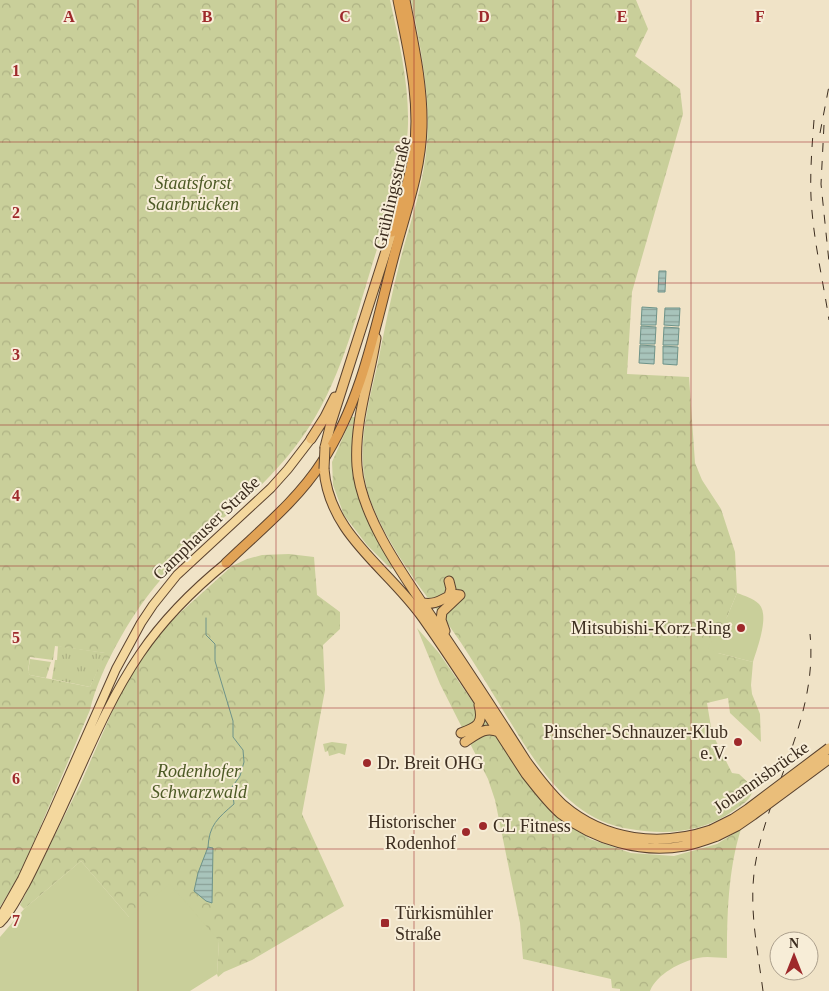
<svg xmlns="http://www.w3.org/2000/svg" width="829" height="991" font-family="'Times New Roman',serif">
	<style>
		.grass { fill: url(#grass-tufts) }
		.forest { fill: url(#forest-crowns); fill-rule: evenodd }
		.pitch { fill: #c9cf9a }
		.water { fill: url(#water-rules); stroke: #6e9389 }
		.lines { fill: none; stroke-linecap: round; stroke-linejoin: round }
		.stream { stroke: #6e9389; stroke-width: 1 }
		.primary-casing { stroke: #5b432f; stroke-width: 10 }
		.trunk-casing { stroke: #5b432f; stroke-width: 11 }
		.motorway-casing { stroke: #5b432f; stroke-width: 11 }
		.primary { stroke: #f4d89e; stroke-width: 8 }
		.trunk { stroke: #eabe7a; stroke-width: 9 }
		.motorway { stroke: #e1a356; stroke-width: 9 }
		.rail { stroke: #3c2d1f; stroke-width: 1; stroke-dasharray: 9 9; stroke-linecap: butt }
		.trunk-bridge-casing { stroke: #5b432f; stroke-width: 11; stroke-linecap: butt }
		.trunk-bridge { stroke: #eabe7a; stroke-width: 9 }
		.grid { fill: none; stroke: #9e292b; stroke-width: 1; stroke-opacity: 0.55 }
		.poi-dot { fill: #9e292b; stroke: #f7edd7; stroke-width: 2 }
		.labels { text-anchor: middle; dominant-baseline: central; stroke-width: 4; stroke-linejoin: round; paint-order: stroke }
		.park-label { font-size: 18px; font-style: italic; fill: #4d5a25; stroke: #f7edd7 }
		.street-label { font-size: 18px; fill: #3c2d1f; stroke: #f7edd7 }
		.poi-label { font-size: 18px; fill: #3c2d1f; stroke: #f7edd7; text-anchor: end }
		.grid-label { font-size: 16px; text-anchor: middle; font-weight: bold; fill: #9e292b; stroke: #f7edd7; stroke-width: 4; stroke-linejoin: round; paint-order: stroke }
	</style>
	<defs>
		<pattern id="grass-tufts" width="24" height="20" patternUnits="userSpaceOnUse" patternTransform="scale(1.25)"><rect width="24" height="20" fill="#c9cf9a"/><path d="M3 7l-1-3M5 7V3M7 7l1-3M15 17l-1-3M17 17v-4M19 17l1-3" fill="none" stroke="#aeb284"/></pattern>
		<pattern id="forest-crowns" width="20" height="18" patternUnits="userSpaceOnUse" patternTransform="scale(1.25)"><rect width="20" height="18" fill="#c9cf9a"/><path d="M2 6a3 3 0 1 1 6 0M12 15a3 3 0 1 1 6 0" fill="none" stroke="#aeb284"/></pattern>
		<pattern id="water-rules" width="6" height="5" patternUnits="userSpaceOnUse" patternTransform="scale(1.25)"><rect width="6" height="5" fill="#a8c4bb"/><path d="M0 2.5h6" fill="none" stroke="#8aa097"/></pattern>
	</defs>
	<rect width="100%" height="100%" fill="#f0e3c7"/>
	<path class="grass" d="M58,646L106,653L90,687L52,679L55,660H57Z
		M30,659L51,662L46,678L30,675L28,672Z"/>
	<path class="forest" d="M0,0H390C399,41 409,83 408,124C407,166 391,207 378,246C359,305 344,372 311,424C296,448 276,471 256,490C246,500 234,510 222,519C203,536 184,554 167,573C136,605 100,667 90,710L21,872L0,907ZM55,646L105,653L90,687L30,675L28,671L30,657L53,660Z
		M411,0H636L648,29L635,56L680,89L683,114L632,292L627,374L689,377L695,463L702,480L721,509L735,552L737,593L727,617L718,653L753,662L751,685L752,694L760,714L761,742L730,713L728,698L707,703L712,733L732,773L739,774L754,788C749,802 745,802 733,811C702,833 666,835 630,829C564,820 529,752 498,702C482,676 466,649 448,624C441,614 432,605 425,594C404,566 373,518 366,485C357,446 368,405 377,367C384,332 391,296 400,261C408,230 419,199 424,167C434,111 422,54 411,0Z
		M352,417H355C344,480 363,514 393,568L391,569L367,545L344,515L333,485L332,462Z
		M289,554L314,557L317,595L340,612V629L323,645L325,690L302,814L344,906L252,960L224,972L218,977L217,974L219,941L129,917L81,861L24,909L20,905L80,785L123,687L145,653L165,627L182,611L232,566L247,559L262,555Z
		M417,628L439,653L536,794L555,815L590,839L631,853L674,856L717,844L741,829C728,870 727,916 727,958C718,958 707,956 698,958C680,962 657,974 650,991H620V989L612,988L611,979L523,959L520,923L495,800L488,779L440,684Z
		M332,742L347,744L345,755L339,753L329,756L328,751L325,752L323,744Z"/>
	<path class="pitch" d="M737,593C745,596 753,598 759,604C770,615 757,649 753,662L718,653L708,648L727,617Z
		M81,861L129,917L170,884L219,941L217,974L190,991H0V937L24,909Z"/>
	<path class="water" d="M659,271H666L665,292H658Z
		M642,307L657,308L656,325H641Z
		M665,308H680L679,326L664,325Z
		M641,326L656,327L655,344H640Z
		M664,327L679,328L678,345H663Z
		M640,345L655,346L654,364L639,363Z
		M663,346L678,347L677,365L663,364Z
		M208,847L213,848L212,903L206,901L194,891L198,873Z"/>
	<g class="lines">
		<path class="stream" d="M206,618V635L215,644V661L233,721V737L243,750L244,762L240,776L232,787L234,804C218,818 209,825 208,847"/>
		<defs>
			<path id="primary" d="M0,918L22,879L51,816L116,669L141,623L153,605L177,575L271,488L288,469L311,439
				M0,923C11,912 17,898 25,885C37,862 47,840 58,817C84,762 106,704 140,654C163,620 194,589 226,563"/>
			<path id="trunk" d="M376,338C369,381 354,423 357,466C361,523 416,592 447,640C474,680 500,720 526,761C537,776 549,792 563,805C605,841 660,847 711,830
				M311,439L325,417L335,397
				M325,447L331,423L392,232
				M324,469C329,535 388,568 423,618C459,669 492,722 526,774C537,788 548,803 561,814C594,840 642,854 684,846C695,844 706,840 717,836
				M449,596L451,589L449,581
				M423,603C442,606 446,592 460,595
				M445,631L441,620L442,612L460,595
				M461,733C477,727 484,724 479,705
				M465,742C477,734 485,726 499,732"/>
			<path id="motorway" d="M392,232C401,206 410,179 414,151C421,100 408,50 398,0
				M226,563C259,531 297,501 322,462C363,399 376,323 395,252C406,211 421,170 422,127C423,84 413,42 405,0"/>
		</defs>
		<use href="#primary" class="primary-casing"/>
		<use href="#trunk" class="trunk-casing"/>
		<use href="#motorway" class="motorway-casing"/>
		<use href="#primary" class="primary"/>
		<use href="#trunk" class="trunk"/>
		<use href="#motorway" class="motorway"/>
		<path class="rail" d="M814,120C812,146 810,171 811,197C813,239 823,280 829,320
			M824,125L821,184L829,262
			M820,133L829,86
			M763,991C757,945 747,901 757,855C773,781 818,712 810,634"/>
		<defs>
			<path id="trunk-bridge" d="M324,469L325,447
				M711,830L733,819L748,809L829,748
				M717,836L737,826L753,815L829,759"/>
		</defs>
		<use href="#trunk-bridge" class="trunk-bridge-casing"/>
		<use href="#trunk-bridge" class="trunk-bridge"/>
	</g>
	<path class="grid" d="M138,0V991M276,0V991M414,0V991M553,0V991M691,0V991M0,142H829M0,283H829M0,425H829M0,566H829M0,708H829M0,849H829"/>
	<g class="poi-dot">
		<circle cx="741" cy="628" r="5"/>
		<circle cx="738" cy="742" r="5"/>
		<circle cx="367" cy="763" r="5"/>
		<circle cx="483" cy="826" r="5"/>
		<circle cx="466" cy="832" r="5"/>
		<rect x="380" y="918" width="10" height="10" rx="2.5"/>
	</g>
	<g class="labels">
		<g class="park-label">
			<text x="193" y="183">Staatsforst<tspan x="193" dy="21">Saarbrücken</tspan></text>
			<text x="199" y="771">Rodenhofer<tspan x="199" dy="21">Schwarzwald</tspan></text>
		</g>
		<g class="street-label">
			<text transform="translate(392 193) rotate(-77)">Grühlingsstraße</text>
			<text transform="translate(206 528) rotate(-44)">Camphauser Straße</text>
			<text transform="translate(761 777) rotate(-35)">Johannisbrücke</text>
		</g>
		<g class="poi-label">
			<text x="731" y="628">Mitsubishi-Korz-Ring</text>
			<text x="728" y="732">Pinscher-Schnauzer-Klub<tspan x="728" dy="21">e.V.</tspan></text>
			<text x="377" y="763" text-anchor="start">Dr. Breit OHG</text>
			<text x="456" y="822">Historischer<tspan x="456" dy="21">Rodenhof</tspan></text>
			<text x="493" y="826" text-anchor="start">CL Fitness</text>
			<text x="395" y="913" text-anchor="start">Türkismühler<tspan x="395" dy="21">Straße</tspan></text>
		</g>
	</g>
	<g class="grid-label">
		<text x="69" y="22">A</text>
		<text x="207" y="22">B</text>
		<text x="345" y="22">C</text>
		<text x="484" y="22">D</text>
		<text x="622" y="22">E</text>
		<text x="760" y="22">F</text>
		<text x="16" y="76">1</text>
		<text x="16" y="218">2</text>
		<text x="16" y="360">3</text>
		<text x="16" y="501">4</text>
		<text x="16" y="643">5</text>
		<text x="16" y="784">6</text>
		<text x="16" y="926">7</text>
	</g>
	<g transform="translate(794 956)"><circle r="24" fill="#f7edd7" stroke="#aca08d"/>
	<path d="M0-4L9 19L0 12L-9 19Z" fill="#9e292b"/>
	<text y="-8" font-size="14" font-weight="bold" text-anchor="middle" fill="#3c2d1f">N</text>
	</g>
</svg>
